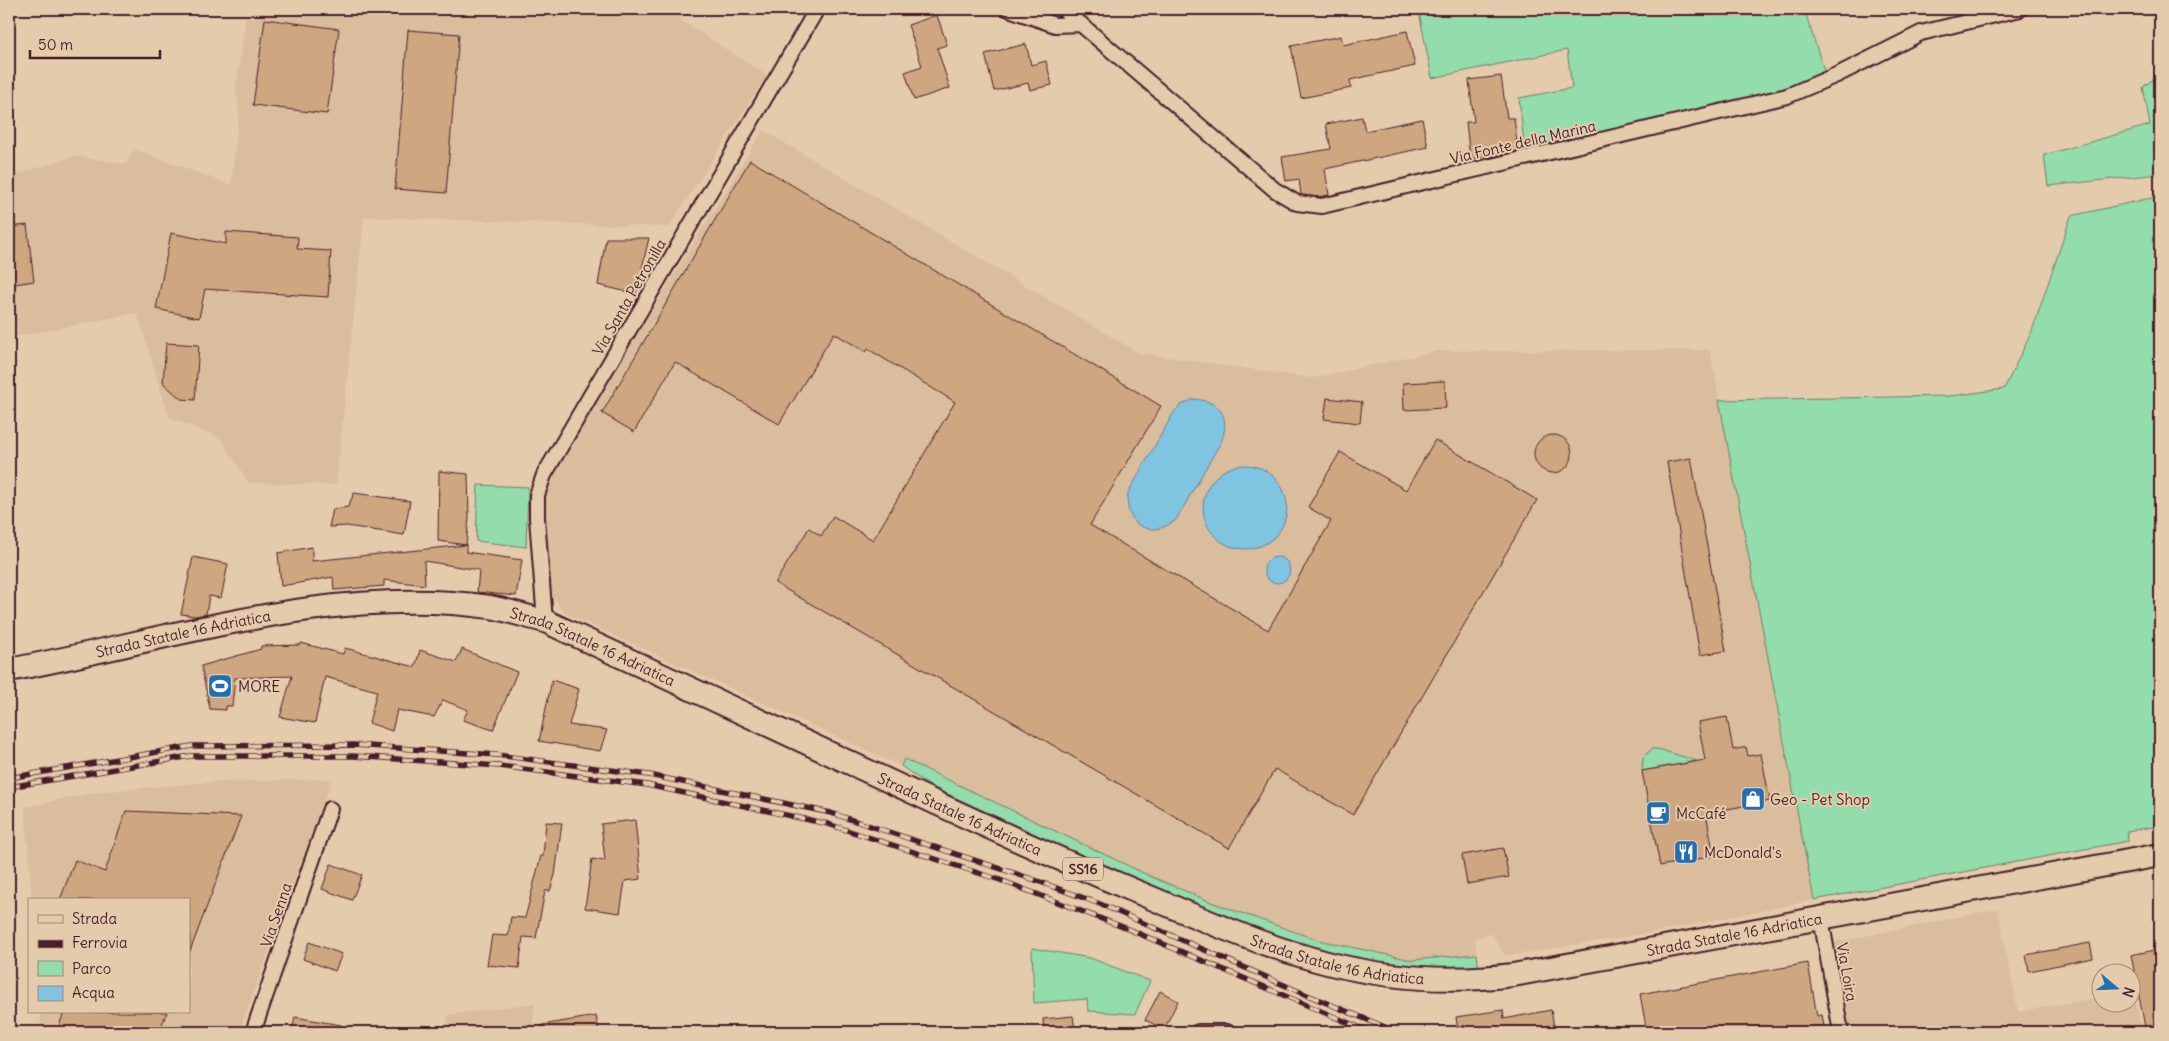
<svg xmlns="http://www.w3.org/2000/svg" width="2169" height="1041" font-family="Delius,sans-serif">
	<style>
		.built { fill: #dabd9d }
		.green { fill: #93dcab; stroke: #6e7e6b }
		.water { fill: #7fc4e0; stroke: #6a8298 }
		.building { fill: #cea781; stroke: #4a1f2b }
		.lines { fill: none; stroke-linecap: round; stroke-linejoin: round }
		.street-casing { stroke: #4a1f2b; stroke-width: 18 }
		.primary-casing { stroke: #4a1f2b; stroke-width: 26 }
		.street { stroke: #e4cbac; stroke-width: 14 }
		.primary { stroke: #e4cbac; stroke-width: 22 }
		.rail-casing { stroke: #4a1f2b; stroke-width: 5.5 }
		.rail { stroke: #e4cbac; stroke-width: 4; stroke-dasharray: 11; stroke-linecap: butt }
		.labels { text-anchor: middle; dominant-baseline: central; stroke-width: 4; stroke-linejoin: round; paint-order: stroke }
		.shield { fill: #e4cbac; stroke: #785352; stroke-width: 1 }
		.shield-label { font-size: 14px; font-weight: bold; fill: #4a1f2b }
		.street-label { font-size: 15px; fill: #4a1f2b; stroke: #e4cbac }
		.poi-label { font-size: 15px; fill: #4a1f2b; stroke: #e4cbac; text-anchor: start }
	</style>
	<rect width="100%" height="100%" fill="#e4cbac"/>
	<filter id="ink" filterUnits="userSpaceOnUse"><feTurbulence type="fractalNoise" baseFrequency=".02" numOctaves="2"/><feDisplacementMap in="SourceGraphic" scale="10" xChannelSelector="R" yChannelSelector="G"/><feConvolveMatrix kernelMatrix="1 2 1 2 8 2 1 2 1" color-interpolation-filters="sRGB"/></filter>
	<g filter="url(#ink)">
		<path class="built" d="M257,9H685L680,20L767,75L669,227L364,217L336,485L249,483L220,438L169,417L137,313L9,338V177L75,156L126,164L134,149L231,185L239,113L236,88L246,17L256,19Z
			M785,9H809L804,19Z
			M763,130L1139,353L1312,378L1437,351L1710,350L1814,900L1656,932L1506,956L1491,934L1475,938L1477,954L1412,960L1318,940L1162,885L565,613L547,588L543,500L550,476Z
			M332,779L239,1032H42L40,1012H189V900H32L25,807L97,792L209,782Z
			M1998,909L2018,1012L2101,997L2102,1004H2132V992H2134L2142,1032H1847L1830,943Z
			M535,1003L532,1032H446L448,1015Z"/>
		<path class="green" d="M1435,9H1804L1826,76L1780,94L1525,153L1519,98L1572,88L1567,50L1432,78L1419,12Z
			M2160,74V174L2048,186L2044,155L2150,125L2143,87Z
			M2160,196V826L2127,831L2128,841L1814,900L1719,400L1950,396L2004,389L2032,331L2071,216Z
			M478,485L528,487L526,547L476,541Z
			M1652,749H1658L1697,761L1642,771L1643,757Z
			M904,759L1152,877L1216,904L1318,940L1412,960L1477,954L1479,970L1443,973L1342,962L1136,881L928,785L901,766Z
			M1032,948L1090,958L1150,981L1135,1014L1088,1011L1087,999L1034,1003Z"/>
		<path class="water" d="M1194,399C1220,401 1230,415 1222,440L1176,520C1150,540 1123,525 1128,493L1174,412L1181,405Z
			M1203 507a42 42 0 1 1 84 0a42 42 0 1 1-84 0Z
			M1264 570a13 13 0 1 1 26 0a13 13 0 1 1-26 0Z"/>
		<path class="building" d="M937,15L947,45L937,48L950,88L914,100L905,72L922,66L908,25Z
			M265,19L339,29L327,114L253,105Z
			M408,30L459,34L446,193L395,189Z
			M1407,31L1415,66L1350,80L1351,88L1301,98L1291,46L1341,36L1343,45Z
			M1026,44L1031,65L1046,61L1052,85L1030,90L1028,83L994,91L985,54Z
			M1501,76L1507,118H1514L1518,151L1495,156L1470,159L1466,122H1474L1469,80Z
			M1362,117L1365,131L1422,119L1428,147L1325,169L1329,195L1318,197L1301,195L1299,179L1286,181L1282,157L1331,149L1326,124Z
			M750,160L1161,406L1090,525L1268,630L1331,521L1308,507L1340,452L1406,490L1435,440L1537,500L1353,815L1275,769L1229,848L775,583L809,528L821,536L833,516L873,540L955,402L868,349L866,352L834,333L779,424L675,362L634,432L602,413Z
			M27,225L34,281L9,285V227Z
			M226,232L298,237L297,249L331,251L328,297L205,289L199,318L156,309L171,233L226,244Z
			M606,238H649L636,294L598,285Z
			M166,343L199,345L195,400L181,399L163,383Z
			M1445,381L1446,408L1404,410L1403,383Z
			M1327,398L1362,402L1360,423L1324,419Z
			M1534 454a19 19 0 1 1 38 0a19 19 0 1 1-38 0Z
			M1691,458L1726,651L1700,655L1667,462Z
			M439,471L468,474L469,518L466,545L438,541Z
			M354,493L410,501L404,535L347,526L329,527L333,509L348,507Z
			M466,545V552L522,560L516,596L477,592L479,570L424,561L425,585L384,580V586L334,590L333,577L281,586L278,553L312,547V561Z
			M193,557L228,564L221,598L209,596L206,614L195,616L181,614Z
			M301,643L343,654L345,648L415,667L420,650L456,662L462,649L517,672L493,730L463,720L468,710L443,700L434,717L397,710L392,731L369,723L377,691L325,677L315,723L280,717L292,676L235,678L232,706H226V710L210,709L201,666L261,649V646L300,645Z
			M552,680L579,689L569,725L607,730L600,751L539,741Z
			M1727,717L1733,750L1746,747L1748,756L1761,754L1770,801L1706,813L1714,856L1660,866L1642,771L1705,760L1698,722Z
			M126,811L241,816L190,951L189,900H60L75,860L105,872Z
			M635,820L641,879L625,881L620,913L585,908L592,859L605,861L601,824Z
			M546,822L562,823L555,875L550,891H545L536,938L523,937L519,968L487,965L492,935L508,936L511,917L525,918L541,856H543Z
			M1503,848L1509,877L1467,884L1462,855Z
			M331,864L362,875L352,900L322,889Z
			M309,942L342,954L335,971L303,959Z
			M2090,943L2093,958L2029,971L2026,955Z
			M2160,949V1032H2146L2131,955Z
			M1808,963L1817,1016L1822,1015L1825,1032H1647L1640,994Z
			M1160,991L1178,1001L1164,1029L1145,1020Z
			M1503,1010L1504,1019L1551,1010L1555,1032L1458,1031L1456,1017Z
			M64,1012H167L159,1032H57Z
			M596,1016L599,1032H543L542,1025Z
			M1073,1016L1075,1032H1044L1043,1019Z
			M295,1017L341,1025L340,1032H292Z"/>
		<g class="lines">
			<defs>
				<path id="street" d="M1009,9L1055,25L1081,24
					M1063,9L1275,190L1297,203L1322,206L1787,96L1839,74L1921,33L2020,9
					M545,621L537,518V495L544,475L817,9
					M1821,918L1841,1032
					M253,1032L330,809
					M1198,1032H1227"/>
				<g id="primary">
					<path id="s1" d="M9,670C166,641 329,584 490,607C508,610 527,617 545,621C675,681 804,742 934,802C1007,836 1080,868 1154,899C1279,952 1374,992 1513,975L2160,855"/>
				</g>
			</defs>
			<use href="#street" class="street-casing"/>
			<use href="#primary" class="primary-casing"/>
			<use href="#street" class="street"/>
			<use href="#primary" class="primary"/>
			<defs>
				<path id="rail" d="M9,778L192,746L354,745L497,755L649,775L831,813L1035,880L1100,904L1300,992L1397,1032
					M9,787L191,756H353L499,766L647,785L828,824L1000,880L1128,929L1370,1032"/>
			</defs>
			<use href="#rail" class="rail-casing"/>
			<use href="#rail" class="rail"/>
		</g>
	</g>
	<defs>
		<symbol id="stadium-square" viewBox="-11 -11 22 22"><rect x="-9" y="-9" width="18" height="18" rx="4" fill="#1f6fb2" stroke="#e4cbac"/><path d="M0-5a6.5 5 0 1 0 0 10a6.5 5 0 1 0 0-10ZM-3.5-1.8h7v3.6h-7Z" fill="#fff"/></symbol>
		<symbol id="shop-square" viewBox="-11 -11 22 22"><rect x="-9" y="-9" width="18" height="18" rx="4" fill="#1f6fb2" stroke="#e4cbac"/><path d="M-5-2.5h2.3a2.7 3.5 0 0 1 5.4 0H5L5.5 6h-11ZM-1.5-2.5h3a1.5 2.3 0 0 0-3 0Z" fill="#fff"/></symbol>
		<symbol id="cafe-square" viewBox="-11 -11 22 22"><rect x="-9" y="-9" width="18" height="18" rx="4" fill="#1f6fb2" stroke="#e4cbac"/><path d="M-5.5-4.5H6V0H3Q3 3.5 0 3.5H-2.5Q-5.5 3.5-5.5 0ZM3-3.2v2h1.7v-2ZM-6 4.5H4V6H-6Z" fill="#fff"/></symbol>
		<symbol id="restaurant-square" viewBox="-11 -11 22 22"><rect x="-9" y="-9" width="18" height="18" rx="4" fill="#1f6fb2" stroke="#e4cbac"/><path d="M-5-6h1v4h1v-4h1v4h1v-4h1v5L-1.5 .5V6h-2V.5L-5-1ZM5-6V6H3V1.5H1.5Q1.5-4 5-6Z" fill="#fff"/></symbol>
	</defs>
	<g fill-rule="evenodd">
		<use href="#stadium-square" x="206" y="672" width="28" height="28"/>
		<use href="#shop-square" x="1739" y="785" width="28" height="28"/>
		<use href="#cafe-square" x="1644" y="799" width="28" height="28"/>
		<use href="#restaurant-square" x="1672" y="838" width="28" height="28"/>
	</g>
	<g class="labels">
		<rect class="shield" x="1063" y="857.5" width="40" height="23" rx="4"/>
		<g class="shield-label">
			<text x="1083" y="869">SS16</text>
		</g>
		<g class="street-label">
			<text transform="translate(1523 142) rotate(-13)">Via Fonte della Marina</text>
			<text transform="translate(629 297) rotate(-60)">Via Santa Petronilla</text>
			<text stroke="none"><textPath href="#s1" startOffset="178">Strada Statale 16 Adriatica</textPath></text>
			<text stroke="none"><textPath href="#s1" startOffset="598">Strada Statale 16 Adriatica</textPath></text>
			<text stroke="none"><textPath href="#s1" startOffset="1002">Strada Statale 16 Adriatica</textPath></text>
			<text transform="translate(276 915) rotate(-71)">Via Senna</text>
			<text stroke="none"><textPath href="#s1" startOffset="1811">Strada Statale 16 Adriatica</textPath></text>
			<text stroke="none"><textPath href="#s1" startOffset="1408">Strada Statale 16 Adriatica</textPath></text>
			<text transform="translate(1847 972) rotate(80)">Via Loira</text>
		</g>
		<g class="poi-label">
			<text x="238" y="686">MORE</text>
			<text x="1770" y="799">Geo - Pet Shop</text>
			<text x="1676" y="813">McCafé</text>
			<text x="1704" y="852">McDonald's</text>
		</g>
	</g>
	<rect width="2169" height="1041" fill="none" stroke="#e4cbac" stroke-width="30"/>
	<rect x="15" y="15" width="2139" height="1011" fill="none" stroke="#4a1f2b" stroke-width="2" filter="url(#ink)"/>
	<rect x="28" y="898" width="162" height="115" fill="#e4cbac" stroke="#a68678"/>
	<rect x="38" y="915" width="25" height="8" fill="#e4cbac" stroke="#a68678"/>
	<text x="72" y="924" font-size="15" fill="#4a1f2b">Strada</text>
	<rect x="38" y="940" width="25" height="8" fill="#4a1f2b" stroke="#a68678"/>
	<text x="72" y="948" font-size="15" fill="#4a1f2b">Ferrovia</text>
	<rect x="38" y="961" width="25" height="15" fill="#93dcab" stroke="#a68678"/>
	<text x="72" y="974" font-size="15" fill="#4a1f2b">Parco</text>
	<rect x="38" y="986" width="25" height="15" fill="#7fc4e0" stroke="#a68678"/>
	<text x="72" y="998" font-size="15" fill="#4a1f2b">Acqua</text>
	<g transform="translate(2116 988) rotate(109)"><circle r="24" fill="#e4cbac" stroke="#a68678"/>
	<path d="M0-4L9 19L0 12L-9 19Z" fill="#1f6fb2"/>
	<text y="-8" font-size="14" font-weight="bold" text-anchor="middle" fill="#4a1f2b">N</text>
	</g>
	<path d="M30 50v8h130v-8" fill="none" stroke="#4a1f2b" stroke-width="2.5"/>
	<text x="38" y="50" font-size="15" fill="#4a1f2b" stroke="#e4cbac" stroke-width="4" paint-order="stroke">50 m</text>
</svg>
